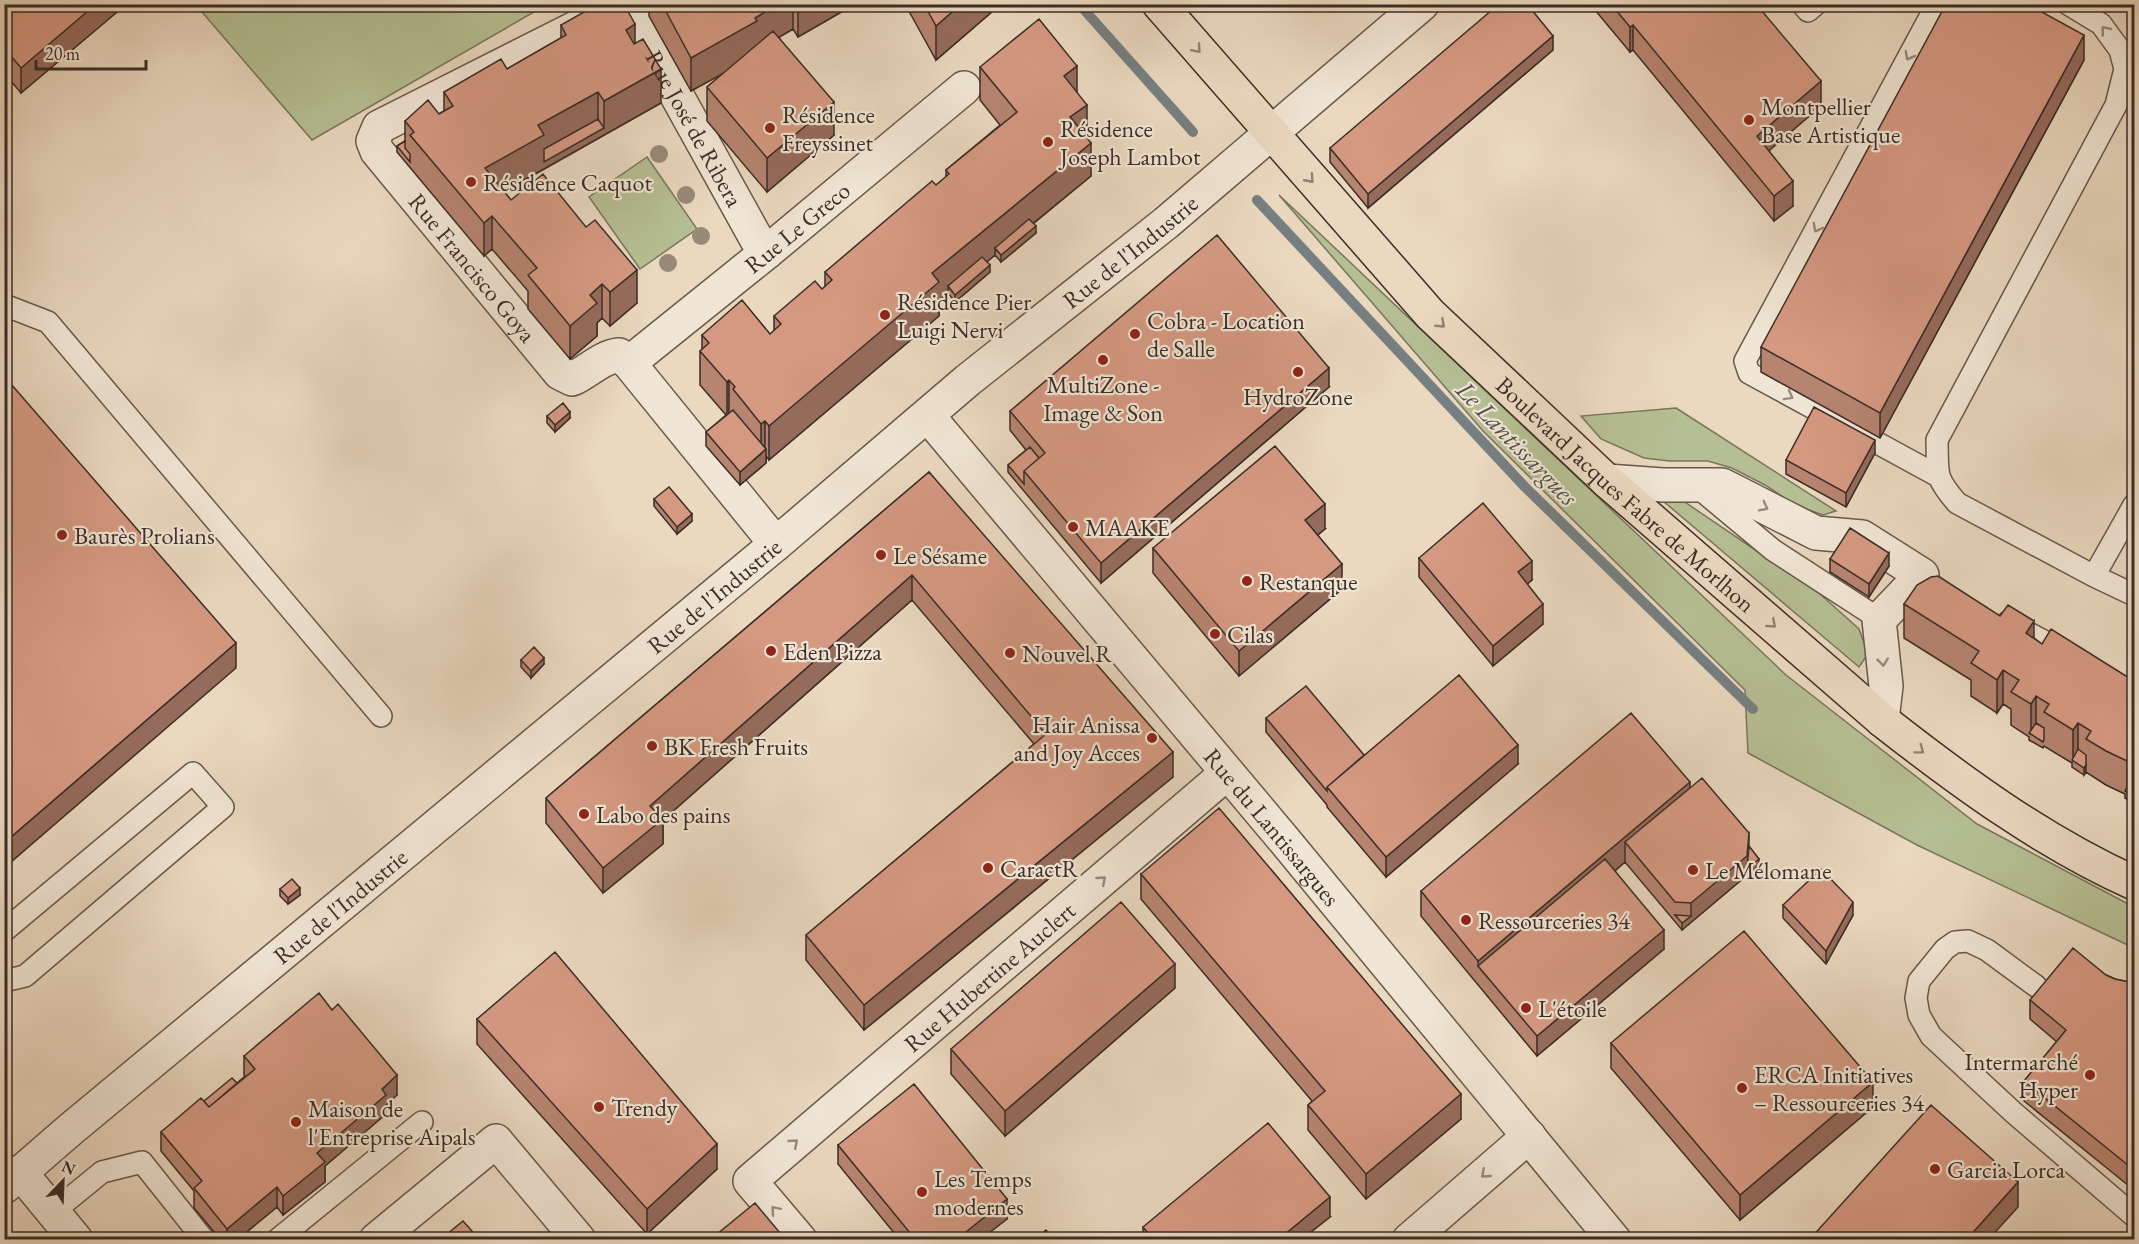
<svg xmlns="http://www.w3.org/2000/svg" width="2139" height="1244" font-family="'EB Garamond',serif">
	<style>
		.green { fill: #b5bf93; stroke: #78765d; stroke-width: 1.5 }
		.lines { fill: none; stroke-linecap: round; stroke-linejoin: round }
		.stream { stroke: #767f82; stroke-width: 10 }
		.service-casing { stroke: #67584d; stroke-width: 24 }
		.minor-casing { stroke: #67584d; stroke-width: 36 }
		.tertiary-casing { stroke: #67584d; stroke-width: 36 }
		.primary-casing { stroke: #3b2d27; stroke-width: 36 }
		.service { stroke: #f1e6d5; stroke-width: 21 }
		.minor { stroke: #f1e6d5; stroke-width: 33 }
		.tertiary { stroke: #f1e6d5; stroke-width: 33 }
		.primary { stroke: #ead8bf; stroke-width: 33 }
		.tree { fill: #978a78 }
		.wall { fill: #b78470; stroke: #3b2d27; stroke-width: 1.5 }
		.shaded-wall { fill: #956b5b; stroke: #3b2d27; stroke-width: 1.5 }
		.building { fill: #d59982; stroke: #3b2d27; stroke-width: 1.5 }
		.oneway { stroke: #968a7e }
		.oneway2 { stroke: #928273 }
		.poi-dot { fill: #8f2418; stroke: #f1e6d5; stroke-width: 2 }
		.labels { text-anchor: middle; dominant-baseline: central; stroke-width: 4.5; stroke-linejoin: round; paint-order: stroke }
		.poi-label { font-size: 24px; fill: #3b2d27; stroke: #f1e6d5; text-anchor: start }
		.street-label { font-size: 24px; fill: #3b2d27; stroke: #f1e6d5 }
		.water-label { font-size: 26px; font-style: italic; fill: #544f4d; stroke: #f1e6d5 }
	</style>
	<rect width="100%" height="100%" fill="#ead8bf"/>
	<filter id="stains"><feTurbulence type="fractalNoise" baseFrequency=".00333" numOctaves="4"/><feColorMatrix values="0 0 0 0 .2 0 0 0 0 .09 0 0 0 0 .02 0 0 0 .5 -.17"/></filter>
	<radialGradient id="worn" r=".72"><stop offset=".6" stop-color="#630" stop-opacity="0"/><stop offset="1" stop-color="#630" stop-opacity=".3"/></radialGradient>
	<path class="green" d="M196,5H546L312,140Z
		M647,157L697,229L640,269L589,197Z
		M1279,195L1786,675L1977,824L2134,907V948L1917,845L1748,753L1745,690L1483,431Z
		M1676,408L1836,511L1823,515L1795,505L1765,485L1732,468L1708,461H1670L1644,458L1601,439L1581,416Z
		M1676,496L1820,594L1859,629L1868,654L1859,667L1663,501Z"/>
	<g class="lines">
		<path class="stream" d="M1079,4L1193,132
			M1257,200L1525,487L1753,709"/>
		<defs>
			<path id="service" d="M1802,4L1808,11L1816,4
				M1937,4L1745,361L1749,373L1938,476
				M2068,4L2101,24L2120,50L2125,69L2116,105L1937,440C1938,475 1934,476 1957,503L2094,576
				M4,305L48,322L381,716
				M1695,485L1773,550L1873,615L1879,620
				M2134,505L2094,576L2134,595
				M2008,622L2068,654
				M4,931L193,773L223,807L25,976L4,981
				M2036,986L1987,950L1968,941L1955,942L1945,949L1919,981L1916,998L1919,1015L1931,1036L2014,1113L2134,1216
				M53,1212L102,1172L142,1162L204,1240
				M277,1240L422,1122"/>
			<g id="minor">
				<path id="s1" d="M623,4L379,127L373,141L377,151L560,373L572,379C588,372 601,357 619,355L629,363L776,544"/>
				<path id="s2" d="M626,4L757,240L767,252"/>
				<path id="s3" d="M629,363L767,252L964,88"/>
				<path id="s4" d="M928,416L1285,841L1614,1240"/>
				<path d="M1607,481L1663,485H1722L1816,533L1862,537L1922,575L1879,620L1886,686L1882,720"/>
				<path d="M20,1172L76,1240"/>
				<path d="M376,1240L496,1141L579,1240"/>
				<path id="s5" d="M800,1240L750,1181L1227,773"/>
				<path d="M1409,1240L1529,1136"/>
			</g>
			<g id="tertiary">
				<path id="s6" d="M4,1187L71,1129L776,544L968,380L1166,223L1422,4"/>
			</g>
			<g id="primary">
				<path id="s7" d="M1159,4L1430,314L1607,481L1882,720C1961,782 2043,842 2134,883"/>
			</g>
		</defs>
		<use href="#service" class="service-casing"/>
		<use href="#minor" class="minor-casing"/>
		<use href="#tertiary" class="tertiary-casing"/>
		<use href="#primary" class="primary-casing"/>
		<use href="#service" class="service"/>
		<use href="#minor" class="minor"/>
		<use href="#tertiary" class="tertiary"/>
		<use href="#primary" class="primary"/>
	</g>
	<g class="tree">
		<circle cx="659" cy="154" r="9"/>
		<circle cx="686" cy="195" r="9"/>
		<circle cx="701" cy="236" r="9"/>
		<circle cx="668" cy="263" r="9"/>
	</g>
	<path class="wall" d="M4,4H117V12L21,93L4,73Z
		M649,4H850V7L798,37L793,29L779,37L834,135L767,192L707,121V87L723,73L691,91L649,16Z
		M905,4H993V11L936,60Z
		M1590,4H1756L1821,106L1769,150L1793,206L1774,221L1633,50L1630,52Z
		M561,25L635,43L661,103L504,192L511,200L637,303L610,326L602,318L597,323V336L570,359L528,309V291L492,249L484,256L397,152V146L405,141V121L439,114L444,111V92L507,69L561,38Z
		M1553,50L1368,208L1330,162V148Z
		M2084,60L1880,438L1761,372V347Z
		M980,67L1077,92L1087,138L1091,176L1033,224L1036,233L1001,262L995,255L987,262L990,272L955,302L948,293L939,301V316L769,460L766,456V463L740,485L706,446V432L726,415L700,385V351L702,350V335L770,334L774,331V316L822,289L825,287V272L936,185L946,177V170L1000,125L980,100Z
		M1329,387L1101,583L1008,472V465L1026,450L1010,430V411Z
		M547,416L570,418L555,432L547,423Z
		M1875,453L1846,507L1786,474V460Z
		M929,472L1173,777L864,1030L806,960V935L1034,744L912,600L663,820V844L603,893L546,823V798Z
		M654,499L692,521L677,534L654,506Z
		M1325,529L1318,535L1342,589L1239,676L1153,573V548Z
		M1419,558L1532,580L1527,584L1543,624L1493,666L1419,577Z
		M1830,559L1889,566L1869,597L1830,572Z
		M1904,604L2034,638L2042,644L2134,681V803L2125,798V794L2106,785L2086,772L2084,775L2072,767V763L2044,746L2043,748L2029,740V737L2011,725V709L2003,704L1997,713L1971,696V680L1904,638Z
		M521,660L544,664L531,678L521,667Z
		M1266,718L1364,755L1518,764L1386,877L1327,807V805L1266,732Z
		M1690,788L1749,846L1759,865L1682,930L1625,862L1615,871L1664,949L1537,1056L1421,916V891Z
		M1141,874L1461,1119L1366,1199L1308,1130V1105L1312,1101L1141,899Z
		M280,889L300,895L288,904L280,896Z
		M1783,905L1853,915L1826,964L1783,918Z
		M2106,975L2115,979L2134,983V1190L2024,1101V1081L2057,1042L2030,1019V1000Z
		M1175,988L1005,1136L951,1074V1049Z
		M477,1019L717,1169L647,1234L477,1044Z
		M1611,1043L1873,1107L1740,1220L1611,1068Z
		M244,1056L397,1095L386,1105V1114L325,1166V1182L283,1215L277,1207L238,1239H220L194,1208V1191L161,1151V1132L204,1101L237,1083L245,1076L244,1075Z
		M838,1145L1007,1219L981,1239H899L838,1164Z
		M1330,1217L1302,1239H1143V1227Z"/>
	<path class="shaded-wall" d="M96,4H117V12L21,93V68Z
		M778,4H793V29L757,50V55L691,91V58L755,18Z
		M798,4H850V7L798,37Z
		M961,4H993V11L936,60V26Z
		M635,24V58L626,30Z
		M1633,25V50L1630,52V27Z
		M2084,35V60L1880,438V413Z
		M1553,36V50L1368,208V194Z
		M1077,66V99L1064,76Z
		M661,69V103L485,202V168L538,125L598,92V126L604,128V101Z
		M1821,81V106L1757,161V136Z
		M834,102V135L767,192V158Z
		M1087,105V138L1070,117Z
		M1091,143V176L998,252L995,248V255L952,291L948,286V293L939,301V316L769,460V426L932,273Z
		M1793,181V206L1774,221V196Z
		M492,216V249L484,256V223Z
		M1036,226V233L1001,262V255Z
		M990,265V272L955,302V295Z
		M637,270V303L610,326V292Z
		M602,284V318L597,323V336L570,359V326L590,295Z
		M1329,368V387L1101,583V563Z
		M729,380V414L727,416V382Z
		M570,412V418L555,432V425Z
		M765,421V451L766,449V463L740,485V472L761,454V424Z
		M1875,440V453L1846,507V493Z
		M1325,504V529L1305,545V520Z
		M692,514V521L677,534V527Z
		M1889,553V566L1869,597V584Z
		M1532,561V580L1518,592V572Z
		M1342,564V589L1239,676V651Z
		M912,575V600L663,820V844L603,893V868L650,806Z
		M1543,604V624L1493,666V646Z
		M2034,621V655L2026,633Z
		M236,643V668L4,868V843Z
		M544,658V664L531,678V671Z
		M2003,670V704L1997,713V680Z
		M2036,696V729L2031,734V704Z
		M2078,723V756L2073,761V730Z
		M1518,745V764L1386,877V857Z
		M1173,752V777L864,1030V1005Z
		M2131,753V787L2127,792V761Z
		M2086,765V772L2084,775V768Z
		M1690,782V807L1625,842V862L1488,978L1478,966V961Z
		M1749,833V852L1759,859V865L1682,930V923L1691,916V903Z
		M300,888V895L288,904V898Z
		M1853,902V915L1826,964V951Z
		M1664,930V949L1537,1056V1036Z
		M1175,964V988L1005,1136V1111Z
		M397,1075V1095L386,1105V1114L325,1166V1182L283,1215V1196L317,1153Z
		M1873,1082V1107L1740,1220V1195Z
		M1461,1094V1119L1366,1199V1174Z
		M717,1144V1169L647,1234V1209Z
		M2018,1182V1207L1989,1239H1967Z
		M277,1187V1207L238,1239H227V1229Z
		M1330,1197V1217L1302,1239H1279Z
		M1007,1199V1219L981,1239H957Z"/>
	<path class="building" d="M4,4H96L21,68L4,48Z
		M598,4H624L635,24L626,30L634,44L643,39L661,69L604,101L598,92L538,125L544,135L485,168L511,200L543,174L586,227L595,220L637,270L610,292L602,284L590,295L597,303L570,326L528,275L537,268L492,216L484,223L410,135L414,132L405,121L428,100L439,114L453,106L444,92L501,59L507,69L566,35L561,25Z
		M662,4H778L755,18L757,21L691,58Z
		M924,4H961L936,26Z
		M1499,4H1527L1553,36L1368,194L1330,148Z
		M1611,4H1756L1821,81L1757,136L1793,181L1774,196L1633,25L1630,27Z
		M1946,4H2027L2084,35L1880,413L1761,347Z
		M1039,19L1077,66L1064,76L1087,105L1070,117L1091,143L932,273L939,282L769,426L765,421L761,424L733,389L735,387L729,380L727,382L700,351L709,343L702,335L742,300L770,334L781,324L774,316L815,281L822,289L832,280L825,272L932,181L936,185L949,174L946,170L1017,112L980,67Z
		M773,31L834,102L767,158L707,87Z
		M598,119L604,128L544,162V149Z
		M405,141V148L410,154V162L397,146Z
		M1029,219L1036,226L1001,255L995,248Z
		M1217,235L1329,368L1101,563L1024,471L1045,453L1010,411Z
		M982,257L990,265L955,295L948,286Z
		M4,376L236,643L4,843Z
		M563,403L570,412L555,425L547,416Z
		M1814,407L1875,440L1846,493L1786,460Z
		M733,410L766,449L740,472L706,432Z
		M1275,446L1325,504L1305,520L1342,564L1239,651L1153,548Z
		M1030,447L1039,458L1024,471V484L1008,465Z
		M929,472L1173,752L864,1005L806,935L1046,734L912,575L650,806L663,819L603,868L546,798Z
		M669,487L692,514L677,527L654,499Z
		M1483,503L1532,561L1518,572L1543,604L1493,646L1419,558Z
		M1850,528L1889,553L1869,584L1830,559Z
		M1938,576L2000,616L2008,605L2034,621L2026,633L2042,644L2051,629L2134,681V755L2131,753L2127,761L2106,751L2086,739L2091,731L2078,723L2073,730L2044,712L2049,704L2036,696L2031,704L2011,692L2019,680L2003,670L1997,680L1971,663L1979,651L1904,604L1917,585L1931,577Z
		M534,647L544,658L531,671L521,660Z
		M1459,675L1518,745L1386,857L1327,787Z
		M1306,686L1364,755L1327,787V791L1266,718Z
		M1631,713L1690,782L1478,961L1421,891Z
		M2036,723L2044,728V739L2043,742L2029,733Z
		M2078,749L2086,755V765L2084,768L2072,760Z
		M1702,778L1749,833L1747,856L1691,903L1675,902L1625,842Z
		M2131,780L2134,782V796L2125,791Z
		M1219,808L1461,1094L1366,1174L1308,1105L1325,1091L1141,874Z
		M1749,846L1759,859L1747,869Z
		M1605,859L1664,930L1537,1036L1478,966Z
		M1821,869L1853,902L1826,951L1783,905Z
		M292,879L300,888L288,898L280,889Z
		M1121,902L1175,964L1005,1111L951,1049Z
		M1675,915L1691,916L1682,923Z
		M1744,931L1873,1082L1740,1195L1611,1043Z
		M2073,948L2106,975L2115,979L2134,983V1170L2024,1081L2066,1030L2030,1000Z
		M555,952L717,1144L647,1209L477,1019Z
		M319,993L332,1010L338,1004L397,1075L382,1089L386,1095L317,1153L325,1162L283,1196L277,1187L227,1229L194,1188L202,1181L161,1132L201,1098L209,1107L255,1069L244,1056Z
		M232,1078L237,1083L209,1107L204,1101Z
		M914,1084L1007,1199L957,1239H915L838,1145Z
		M1931,1105L2018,1182L1967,1239H1810Z
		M1268,1123L1330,1197L1279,1239H1153L1143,1227Z
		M755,1203L785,1239H711Z
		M463,1221L479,1239H441Z
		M1046,1230L1053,1239H1035Z"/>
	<defs><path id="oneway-chevron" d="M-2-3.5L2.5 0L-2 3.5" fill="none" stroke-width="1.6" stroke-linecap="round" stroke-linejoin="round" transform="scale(1.5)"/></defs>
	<g class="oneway">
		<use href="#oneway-chevron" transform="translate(2105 30) rotate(-129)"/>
		<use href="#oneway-chevron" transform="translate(1909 56) rotate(118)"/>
		<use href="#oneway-chevron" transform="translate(1817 228) rotate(118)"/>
		<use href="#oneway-chevron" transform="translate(1789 396) rotate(29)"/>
		<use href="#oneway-chevron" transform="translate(1764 507) rotate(27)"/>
		<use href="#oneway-chevron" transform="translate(1883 662) rotate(84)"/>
		<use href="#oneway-chevron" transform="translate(1102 880) rotate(-41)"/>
		<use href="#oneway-chevron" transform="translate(794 1143) rotate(-41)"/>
		<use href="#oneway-chevron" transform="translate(1485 1174) rotate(139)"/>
		<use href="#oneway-chevron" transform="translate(775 1210) rotate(-131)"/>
	</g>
	<g class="oneway2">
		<use href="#oneway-chevron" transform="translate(1197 49) rotate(49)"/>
		<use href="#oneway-chevron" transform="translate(1310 179) rotate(48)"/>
		<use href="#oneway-chevron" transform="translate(1441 324) rotate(43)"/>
		<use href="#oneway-chevron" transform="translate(1772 624) rotate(41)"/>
		<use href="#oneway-chevron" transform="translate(1920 750) rotate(37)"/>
	</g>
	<g class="poi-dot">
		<circle cx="1749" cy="120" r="6"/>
		<circle cx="770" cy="128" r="6"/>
		<circle cx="1048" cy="142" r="6"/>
		<circle cx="471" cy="182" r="6"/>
		<circle cx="885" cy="315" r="6"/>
		<circle cx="1135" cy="334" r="6"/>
		<circle cx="1103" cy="360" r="6"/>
		<circle cx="1298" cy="372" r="6"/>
		<circle cx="1073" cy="527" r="6"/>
		<circle cx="62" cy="535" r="6"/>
		<circle cx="881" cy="555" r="6"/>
		<circle cx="1247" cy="581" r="6"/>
		<circle cx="1215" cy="634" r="6"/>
		<circle cx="771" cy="651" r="6"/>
		<circle cx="1010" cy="653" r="6"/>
		<circle cx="1152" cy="738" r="6"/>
		<circle cx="652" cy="746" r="6"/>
		<circle cx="584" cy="814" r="6"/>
		<circle cx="988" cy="868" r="6"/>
		<circle cx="1693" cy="870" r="6"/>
		<circle cx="1466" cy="920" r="6"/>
		<circle cx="1526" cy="1008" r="6"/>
		<circle cx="2090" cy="1075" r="6"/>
		<circle cx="1742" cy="1088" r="6"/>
		<circle cx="599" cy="1107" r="6"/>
		<circle cx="296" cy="1122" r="6"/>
		<circle cx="1935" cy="1169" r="6"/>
		<circle cx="922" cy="1192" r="6"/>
	</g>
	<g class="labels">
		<g class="poi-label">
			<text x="1761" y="106">Montpellier<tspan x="1761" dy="28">Base Artistique</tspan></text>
			<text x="782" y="114">Résidence<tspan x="782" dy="28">Freyssinet</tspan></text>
			<text x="1060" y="128">Résidence<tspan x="1060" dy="28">Joseph Lambot</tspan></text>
			<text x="483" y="182">Résidence Caquot</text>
			<text x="897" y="301">Résidence Pier<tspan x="897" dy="28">Luigi Nervi</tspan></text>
			<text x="1147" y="320">Cobra - Location<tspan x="1147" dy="28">de Salle</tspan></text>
			<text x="1103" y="384" text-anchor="middle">MultiZone -<tspan x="1103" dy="28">Image &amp; Son</tspan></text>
			<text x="1298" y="396" text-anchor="middle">HydroZone</text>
			<text x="1085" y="527">MAAKE</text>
			<text x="74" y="535">Baurès Prolians</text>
			<text x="893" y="555">Le Sésame</text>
			<text x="1259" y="581">Restanque</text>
			<text x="1227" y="634">Cilas</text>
			<text x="783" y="651">Eden Pizza</text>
			<text x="1022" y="653">Nouvel R</text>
			<text x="1140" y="724" text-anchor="end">Hair Anissa<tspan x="1140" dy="28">and Joy Acces</tspan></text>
			<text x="664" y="746">BK Fresh Fruits</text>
			<text x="596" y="814">Labo des pains</text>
			<text x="1000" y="868">CaractR</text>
			<text x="1705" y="870">Le Mélomane</text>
			<text x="1478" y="920">Ressourceries 34</text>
			<text x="1538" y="1008">L'étoile</text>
			<text x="2078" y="1061" text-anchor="end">Intermarché<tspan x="2078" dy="28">Hyper</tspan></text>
			<text x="1754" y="1074">ERCA Initiatives<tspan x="1754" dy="28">– Ressourceries 34</tspan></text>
			<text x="611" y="1107">Trendy</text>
			<text x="308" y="1108">Maison de<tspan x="308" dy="28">l'Entreprise Aipals</tspan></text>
			<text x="1947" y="1169">Garcia Lorca</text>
			<text x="934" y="1178">Les Temps<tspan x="934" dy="28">modernes</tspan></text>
		</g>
		<g class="street-label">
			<text stroke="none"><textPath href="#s2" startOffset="142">Rue José de Ribera</textPath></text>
			<text stroke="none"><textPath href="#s3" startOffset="216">Rue Le Greco</textPath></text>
			<text stroke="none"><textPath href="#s6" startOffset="1464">Rue de l'Industrie</textPath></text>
			<text stroke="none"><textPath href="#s1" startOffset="450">Rue Francisco Goya</textPath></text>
			<text stroke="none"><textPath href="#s7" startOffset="678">Boulevard Jacques Fabre de Morlhon</textPath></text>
			<text stroke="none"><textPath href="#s6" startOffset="924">Rue de l'Industrie</textPath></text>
			<text stroke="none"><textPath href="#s4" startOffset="536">Rue du Lantissargues</textPath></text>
			<text stroke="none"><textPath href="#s6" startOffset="438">Rue de l'Industrie</textPath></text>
			<text stroke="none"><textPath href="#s5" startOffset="392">Rue Hubertine Auclert</textPath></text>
		</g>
		<g class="water-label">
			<text transform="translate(1517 443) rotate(46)">Le Lantissargues</text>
		</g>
	</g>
	<rect width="2139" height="1244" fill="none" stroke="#ead8bf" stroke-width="24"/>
	<rect x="6" y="6" width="2127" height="1232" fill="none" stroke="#3b2d27" stroke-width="3"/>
	<rect x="12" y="12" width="2115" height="1220" fill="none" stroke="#3b2d27" stroke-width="1.5"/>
	<g transform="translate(63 1181) rotate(23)" stroke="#f1e6d5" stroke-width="4.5" paint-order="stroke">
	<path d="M0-4.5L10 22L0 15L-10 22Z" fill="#3b2d27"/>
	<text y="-9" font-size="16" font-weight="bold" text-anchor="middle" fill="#3b2d27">N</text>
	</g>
	<path d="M36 60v9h110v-9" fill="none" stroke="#3b2d27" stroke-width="3"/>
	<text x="45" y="60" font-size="18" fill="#3b2d27" stroke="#f1e6d5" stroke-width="4.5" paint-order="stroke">20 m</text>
	<rect width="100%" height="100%" filter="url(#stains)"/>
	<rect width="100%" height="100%" fill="url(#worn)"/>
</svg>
